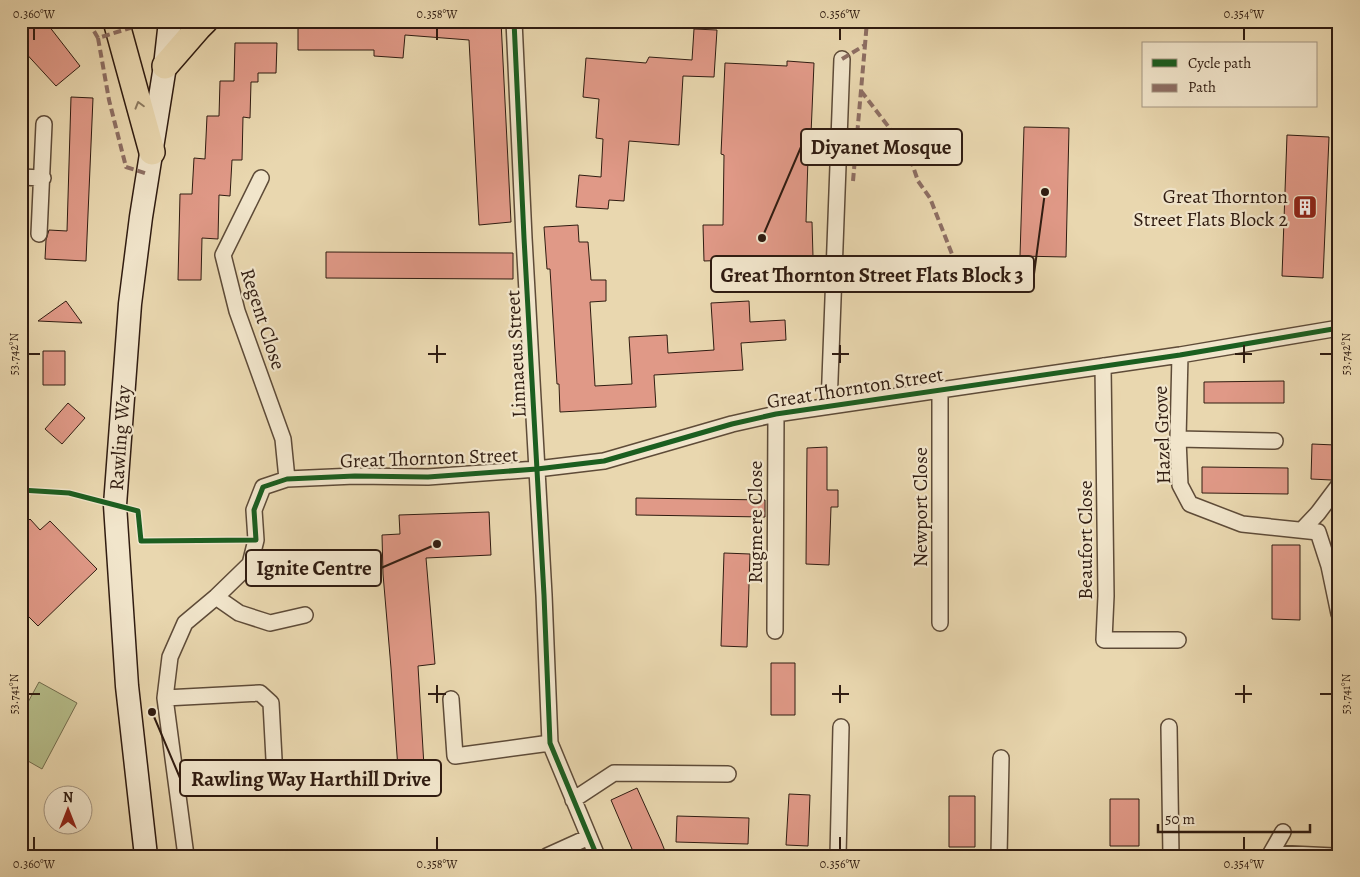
<svg xmlns="http://www.w3.org/2000/svg" width="1360" height="877" font-family="Alegreya,serif">
	<style>
		.green { fill: #b6be8b; stroke: #736d4e }
		.building { fill: #e09987; stroke: #301c11 }
		.lines { fill: none; stroke-linecap: round; stroke-linejoin: round }
		.street-casing { stroke: #5e4b38; stroke-width: 18 }
		.secondary-casing { stroke: #301c11; stroke-width: 25 }
		.primary-casing { stroke: #301c11; stroke-width: 28 }
		.street { stroke: #f1e5cb; stroke-width: 15 }
		.secondary { stroke: #f1e5cb; stroke-width: 22 }
		.primary { stroke: #e9d7af; stroke-width: 25 }
		.quiet { stroke: #8d6e63; stroke-width: 4; stroke-dasharray: 8 4; stroke-linecap: butt }
		.cycleway-casing { stroke: #f1e5cb; stroke-width: 8 }
		.cycleway { stroke: #1b5e20; stroke-width: 5 }
		.oneway { stroke: #8c7a60 }
		.ticks { fill: none; stroke: #301c11; stroke-width: 2 }
		.labels { text-anchor: middle; dominant-baseline: central; stroke-width: 4.5; stroke-linejoin: round; paint-order: stroke }
		.poi-label { font-size: 20px; fill: #301c11; stroke: #f1e5cb; text-anchor: end }
		.street-label { font-size: 20px; fill: #301c11; stroke: #f1e5cb }
		.leader { fill: none; stroke: #301c11; stroke-width: 2 }
		.callout-dot { fill: #301c11; stroke: #f1e5cb; stroke-width: 2 }
		.callout { fill: #f1e5cb; stroke: #301c11; stroke-width: 2 }
		.callout-label { font-size: 21px; text-anchor: middle; font-weight: bold; fill: #301c11 }
		.neatline { fill: none; stroke: #301c11; stroke-width: 2 }
		.ticks-label { font-size: 12px; text-anchor: middle; fill: #301c11 }
	</style>
	<rect width="100%" height="100%" fill="#e9d7af"/>
	<filter id="stains"><feTurbulence type="fractalNoise" baseFrequency=".004" numOctaves="4"/><feColorMatrix values="0 0 0 0 .2 0 0 0 0 .09 0 0 0 0 .02 0 0 0 .5 -.17"/></filter>
	<radialGradient id="worn" r=".72"><stop offset=".6" stop-color="#630" stop-opacity="0"/><stop offset="1" stop-color="#630" stop-opacity=".3"/></radialGradient>
	<path class="green" d="M39,682L77,703L42,769L21,757V715Z"/>
	<path class="building" d="M21,21H45L80,66L56,86L21,48Z
		M298,21H501L511,222L479,225L469,40L405,35L403,58L374,56V50H298Z
		M694,29L717,30L714,77L683,76L679,145L629,141L624,201L609,200L608,209L576,207L579,175L601,177L603,139L596,138L599,99L583,97L586,58L646,63L649,57L692,60Z
		M235,43H277L276,73H258V82H251L250,118L243,117L242,160H232L230,196L219,195L218,239L202,238L201,280H178L180,194H192L194,158L205,159L207,116H219L220,81H234Z
		M787,61L814,63L810,158H808L806,222H812L813,257L704,261L703,225H723L724,155L721,154L725,63L787,66Z
		M71,97L93,98L86,261L45,259L46,240L49,230L67,231Z
		M1024,127L1069,128L1066,257L1020,256Z
		M1287,135L1329,137L1323,278L1282,276Z
		M578,225L579,242H588L591,280H606V301L590,302L595,386L632,384L629,337L667,335L668,353L714,350L711,303L749,301L750,322L785,320L786,340L741,343L743,370L654,375L656,407L560,412L559,384H557L550,269H547L544,227Z
		M326,252L513,253V279L326,278Z
		M66,301L82,323L38,321Z
		M43,351H65V385H43Z
		M1284,381V403H1204V382Z
		M68,403L85,418L62,444L45,429Z
		M1312,444L1335,445L1334,477L1331,480L1311,479Z
		M827,447V490H838V507H831L829,565L806,564L807,448Z
		M1202,467L1288,468V494L1202,493Z
		M636,498L765,500V517L636,515Z
		M489,512L491,555L426,558L435,664L418,666L425,783L399,784L391,668L383,574L382,535L400,534L399,515Z
		M30,519L40,530L50,521L97,569L38,626L21,609V528Z
		M1272,545H1300V620L1272,619Z
		M724,553L750,554L747,647L721,646Z
		M771,663H795V715H771Z
		M637,788L661,841L667,856H635L611,800Z
		M789,794L810,795L808,846L786,845Z
		M949,796H975V847H949Z
		M1110,799H1139V846H1110Z
		M677,816L749,818L748,844L676,842Z"/>
	<g class="lines">
		<defs>
			<path id="street" d="M514,21L524,238L544,595L550,743L597,856
				M21,177L43,178
				M261,178L223,255L237,311L283,439L287,479
				M39,234L44,124
				M1180,355L1178,439L1180,485L1190,504L1242,524L1318,532L1329,566L1339,614
				M1103,366L1106,596L1104,640H1178
				M940,391V623
				M829,406L842,59
				M1178,439L1275,441
				M1302,530L1318,513L1339,485
				M216,597L239,613L270,623L305,615
				M775,631L776,414
				M165,698L260,693L271,703L275,778
				M451,699L455,756L550,743
				M1169,727L1171,856
				M573,800L614,773L728,774
				M1271,853L1334,856
				M186,856L165,698L170,657L185,623L216,597L250,564L256,540L254,510L263,487L287,479L355,476L428,477L537,469L604,461L732,424L776,414L1180,355L1339,328
				M547,856L589,837
				M838,856L841,727
				M999,856L1001,758
				M1272,856L1271,853L1283,832"/>
			<path id="secondary" d="M146,856L127,686L115,505L130,304L141,217L165,66L170,21"/>
			<path id="primary" d="M116,21L152,152
				M165,66L198,28L205,21"/>
		</defs>
		<use href="#street" class="street-casing"/>
		<use href="#secondary" class="secondary-casing"/>
		<use href="#primary" class="primary-casing"/>
		<use href="#street" class="street"/>
		<use href="#secondary" class="secondary"/>
		<use href="#primary" class="primary"/>
		<path class="quiet" d="M88,21L98,38L130,28L131,21
			M98,38L109,100L126,167L148,174
			M842,59L865,45L867,21
			M861,91L908,152L918,181L930,198L961,277
			M853,181L865,45"/>
		<defs>
			<path id="cycleway" d="M514,21L524,238L544,595L550,743L597,856
				M21,490L69,493L138,511L141,541L256,540L254,510L263,487L287,479L355,476L428,477L537,469L604,461L732,424L776,414L1180,355L1339,328"/>
		</defs>
		<use href="#cycleway" class="cycleway-casing"/>
		<use href="#cycleway" class="cycleway"/>
	</g>
	<defs><path id="oneway-chevron" d="M-2-3.5L2.5 0L-2 3.5" fill="none" stroke-width="1.6" stroke-linecap="round" stroke-linejoin="round" transform="scale(1.25)"/></defs>
	<use class="oneway" href="#oneway-chevron" transform="translate(139 105) rotate(-106)"/>
	<path class="ticks" d="M34,28V40M437,28V40M840,28V40M1244,28V40M437,345V363M840,345V363M1244,345V363M28,354H40M428,354H446M832,354H849M1235,354H1252M1320,354H1332M437,685V703M840,685V703M1244,685V703M28,694H40M428,694H446M832,694H849M1235,694H1252M1320,694H1332M34,837V850M437,837V850M840,837V850M1244,837V850"/>
	<defs>
		<symbol id="building-square" viewBox="-11 -11 22 22"><rect x="-9" y="-9" width="18" height="18" rx="4" fill="#8f2418" stroke="#f1e5cb"/><path d="M-4-6H4V6H1V3H-1V6H-4ZM-2.5-4.3h1.7v1.8h-1.7ZM.8-4.3h1.7v1.8H.8ZM-2.5-1h1.7V.8h-1.7ZM.8-1h1.7V.8H.8Z" fill="#fff"/></symbol>
	</defs>
	<g fill-rule="evenodd">
		<use href="#building-square" x="1291" y="193" width="28" height="28"/>
	</g>
	<g class="labels">
		<g class="poi-label">
			<text x="1288" y="196">Great Thornton<tspan x="1288" dy="23">Street Flats Block 2</tspan></text>
		</g>
		<g class="street-label">
			<text transform="translate(263 319) rotate(72)">Regent Close</text>
			<text transform="translate(516 354) rotate(-93)">Linnaeus Street</text>
			<text transform="translate(855 388) rotate(-9)">Great Thornton Street</text>
			<text transform="translate(1162 435) rotate(-92)">Hazel Grove</text>
			<text transform="translate(120 438) rotate(-86)">Rawling Way</text>
			<text transform="translate(429 458) rotate(-2)">Great Thornton Street</text>
			<text transform="translate(920 507) rotate(-90)">Newport Close</text>
			<text transform="translate(755 522) rotate(-90)">Rugmere Close</text>
			<text transform="translate(1085 540) rotate(-90)">Beaufort Close</text>
		</g>
	</g>
	<path class="leader" d="M762 238L801 147M1045 192L1034 274M437 544L381 568M152 712L180 778"/>
	<g class="callout-dot">
		<circle cx="762" cy="238" r="5"/>
		<circle cx="1045" cy="192" r="5"/>
		<circle cx="437" cy="544" r="5"/>
		<circle cx="152" cy="712" r="5"/>
	</g>
	<g class="callout">
		<rect x="801" y="129" width="161" height="36" rx="5"/>
		<rect x="711" y="256" width="323" height="36" rx="5"/>
		<rect x="246" y="550" width="135" height="36" rx="5"/>
		<rect x="180" y="760" width="261" height="36" rx="5"/>
	</g>
	<g class="callout-label">
		<text x="881" y="154">Diyanet Mosque</text>
		<text x="872" y="282">Great Thornton Street Flats Block 3</text>
		<text x="314" y="575">Ignite Centre</text>
		<text x="311" y="786">Rawling Way Harthill Drive</text>
	</g>
	<rect width="1360" height="877" fill="none" stroke="#e9d7af" stroke-width="55"/>
	<rect x="1142" y="42" width="175" height="65" fill="#f1e5cb" stroke="#a49581"/>
	<rect x="1152" y="59" width="25" height="8" fill="#1b5e20" stroke="#a49581"/>
	<text x="1188" y="68" font-size="15" fill="#301c11">Cycle path</text>
	<rect x="1152" y="84" width="25" height="8" fill="#8d6e63" stroke="#a49581"/>
	<text x="1188" y="92" font-size="15" fill="#301c11">Path</text>
	<g transform="translate(68 810)"><circle r="24" fill="#f1e5cb" stroke="#a49581"/>
	<path d="M0-4L9 19L0 12L-9 19Z" fill="#8f2418"/>
	<text y="-8" font-size="14" font-weight="bold" text-anchor="middle" fill="#301c11">N</text>
	</g>
	<path d="M1158 824v8h152v-8" fill="none" stroke="#301c11" stroke-width="2.5"/>
	<text x="1165" y="824" font-size="15" fill="#301c11" stroke="#f1e5cb" stroke-width="4" paint-order="stroke">50 m</text>
	<rect x="28" y="28" width="1304" height="822" class="neatline"/>
	<g class="ticks-label">
		<text x="34" y="18">0.360°W</text>
		<text x="437" y="18">0.358°W</text>
		<text x="840" y="18">0.356°W</text>
		<text x="1244" y="18">0.354°W</text>
		<text transform="translate(14 354) rotate(-90)" y="4">53.742°N</text>
		<text transform="translate(1346 354) rotate(-90)" y="4">53.742°N</text>
		<text transform="translate(14 694) rotate(-90)" y="4">53.741°N</text>
		<text transform="translate(1346 694) rotate(-90)" y="4">53.741°N</text>
		<text x="34" y="868">0.360°W</text>
		<text x="437" y="868">0.358°W</text>
		<text x="840" y="868">0.356°W</text>
		<text x="1244" y="868">0.354°W</text>
	</g>
	<rect width="100%" height="100%" filter="url(#stains)"/>
	<rect width="100%" height="100%" fill="url(#worn)"/>
</svg>
